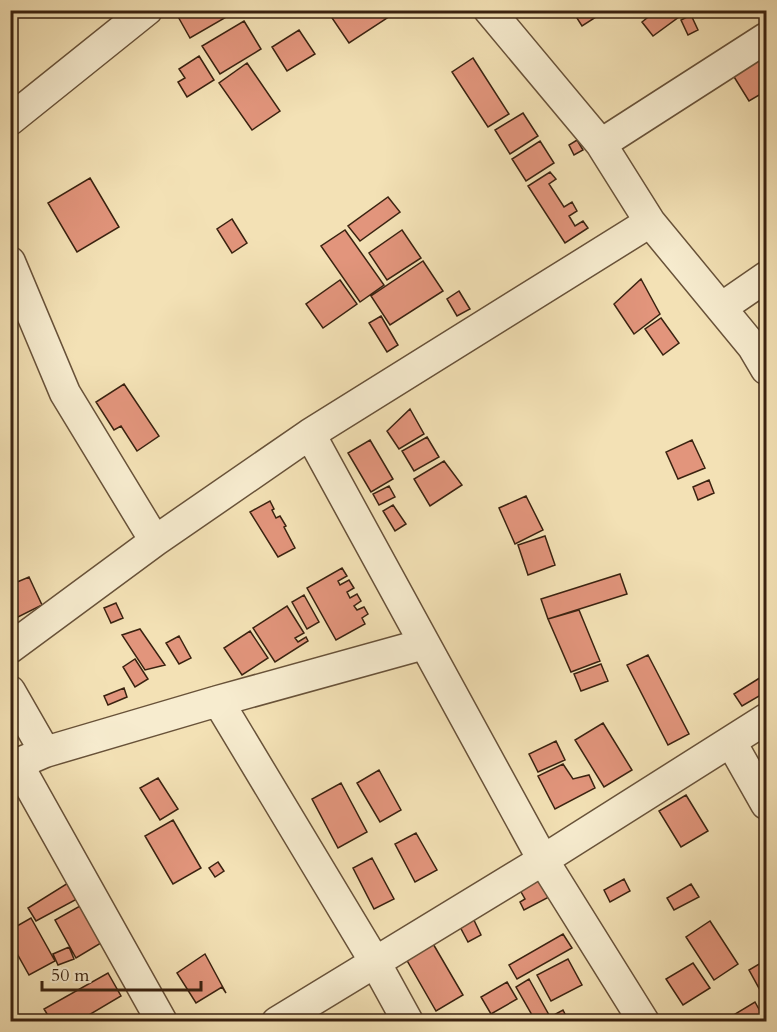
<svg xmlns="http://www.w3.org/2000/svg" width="777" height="1032" font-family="Cardo,serif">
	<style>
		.building { fill: #e2957c; stroke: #3a2210; stroke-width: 1.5 }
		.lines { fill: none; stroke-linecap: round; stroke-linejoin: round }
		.minor-casing { stroke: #685239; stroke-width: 33 }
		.minor { stroke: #f7eccf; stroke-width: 30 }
	</style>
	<rect width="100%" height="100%" fill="#f3e1b5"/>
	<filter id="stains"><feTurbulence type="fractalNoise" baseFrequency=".00333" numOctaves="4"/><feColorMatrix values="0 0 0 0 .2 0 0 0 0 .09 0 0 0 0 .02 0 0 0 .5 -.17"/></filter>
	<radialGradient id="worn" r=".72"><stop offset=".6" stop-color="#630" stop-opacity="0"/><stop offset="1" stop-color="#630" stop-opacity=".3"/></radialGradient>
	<path class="building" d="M180,10H234L235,12L190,38L176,13Z
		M337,10H397L398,11L349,43L330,15Z
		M582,10H607L582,26L575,15Z
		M643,10H687V11L653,36L642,22L648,17Z
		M691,15L698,30L688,35L681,20Z
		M244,21L261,49L220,74L202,46Z
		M299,30L315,54L287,71L272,47Z
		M763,53L766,60V91L749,101L731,72Z
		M199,56L214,80L187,97L178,82L185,78L179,69Z
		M473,58L509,114L488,127L452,72Z
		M247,63L280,111L252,130L219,83Z
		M523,113L538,136L510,154L495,130Z
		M577,140L583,150L574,155L569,145Z
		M540,141L554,163L526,181L512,159Z
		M550,172L556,179L549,184L564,207L572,202L577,211L569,216L575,226L583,221L588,228L565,243L528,186Z
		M90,178L119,227L77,252L48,203Z
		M388,197L400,212L360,241L348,226Z
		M232,219L247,243L232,253L217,229Z
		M345,230L384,285L360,302L321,246Z
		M402,230L421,258L387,280L369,253Z
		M423,261L443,291L390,325L371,296Z
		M641,279L660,314L634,334L614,304Z
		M340,280L357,304L323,328L306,304Z
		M459,291L470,309L457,316L447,299Z
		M381,316L398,345L387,352L369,323Z
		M661,318L679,343L663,355L645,329Z
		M124,384L159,436L137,451L121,426L114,430L96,402Z
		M410,409L424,434L399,449L387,431Z
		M427,437L439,457L414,471L402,451Z
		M370,440L393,479L371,492L348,453Z
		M692,440L705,468L678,479L666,452Z
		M444,461L462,485L430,506L414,479Z
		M709,480L714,493L698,500L693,487Z
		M389,486L395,497L379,505L373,494Z
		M526,496L543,530L515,544L499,508Z
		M270,501L274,509L272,510L276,518L280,516L286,526L284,527L295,548L278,557L250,512Z
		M393,505L406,524L395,531L383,511Z
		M545,536L555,565L528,575L518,545Z
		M342,568L347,576L338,581L340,585L349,580L354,588L347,592L350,598L357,594L361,601L354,606L357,610L364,607L368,614L362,618L365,624L336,640L307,588Z
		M620,574L627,594L548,619L541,599Z
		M29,577L42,605L14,619L10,612V585Z
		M304,595L319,622L307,629L292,602Z
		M116,603L123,618L111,623L104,608Z
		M287,606L304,633L295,638L298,642L306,637L308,641L275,662L253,628Z
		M579,610L600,661L571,672L548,619Z
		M140,629L165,665L145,670L122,635Z
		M250,631L268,658L242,675L224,648Z
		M179,636L191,658L179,664L166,643Z
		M648,655L689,734L668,745L627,665Z
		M135,659L148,679L135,687L123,667Z
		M601,664L608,681L581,691L574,674Z
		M766,674V692L742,706L734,694Z
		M124,688L127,697L108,705L104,696Z
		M603,723L632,770L604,787L575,740Z
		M556,741L565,760L538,772L529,754Z
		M563,764L573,779L589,775L595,788L555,809L538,776Z
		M379,770L401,810L380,822L357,783Z
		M158,778L178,809L160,820L140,788Z
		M341,783L367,832L338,848L312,799Z
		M686,795L708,831L681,847L659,811Z
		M173,820L201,868L173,884L145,836Z
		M416,833L437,870L415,882L395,844Z
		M372,858L394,899L374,909L353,868Z
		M218,862L224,871L215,877L209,868Z
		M536,873L549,897L524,910L520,902L525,899L516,883Z
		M624,879L630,891L610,902L604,890Z
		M68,883L77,899L36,921L28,908Z
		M691,884L699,897L674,910L667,898Z
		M80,906L101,943L76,958L55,920Z
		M472,916L481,935L468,942L458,923Z
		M31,918L55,961L29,975L10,941V930Z
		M710,921L738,964L714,980L686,937Z
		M563,934L572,948L517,979L509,965Z
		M432,942L463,995L436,1011L405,957Z
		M69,947L74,959L58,965L53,954Z
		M205,954L226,993L222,987L196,1003L177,973Z
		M568,959L582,985L551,1001L537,975Z
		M766,960V1001L749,970Z
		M693,963L710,988L683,1005L666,979Z
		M108,973L121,996L77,1022H52L44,1009Z
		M529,979L549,1015L536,1022L516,987Z
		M507,982L517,999L491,1014L481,997Z
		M755,1002L766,1022H722Z
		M563,1010L569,1022H541Z
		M626,1012L632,1022H609Z"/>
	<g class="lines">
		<defs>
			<path id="minor" d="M489,10L601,144L650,222L753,347L766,369
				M10,120L147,10
				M601,144L766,38
				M10,262L65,393L155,541
				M721,308L766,277
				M310,434L543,860L644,1022
				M10,648L155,541L310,434L650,222
				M10,691L45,752
				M218,701L375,962L408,1022
				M731,742L766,804
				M17,763L162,1022
				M10,767L45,752L218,701L424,644
				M277,1022L543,860L766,719"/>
		</defs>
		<use href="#minor" class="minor-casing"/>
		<use href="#minor" class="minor"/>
	</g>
	<rect width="777" height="1032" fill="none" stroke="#f3e1b5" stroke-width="36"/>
	<rect x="12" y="12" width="753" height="1008" fill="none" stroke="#3a2210" stroke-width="3"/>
	<rect x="18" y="18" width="741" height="996" fill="none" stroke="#3a2210" stroke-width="1.5"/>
	<path d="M42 981v9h159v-9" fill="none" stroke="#3a2210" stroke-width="3"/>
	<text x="51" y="981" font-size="18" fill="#3a2210" stroke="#f7eccf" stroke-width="4.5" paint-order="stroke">50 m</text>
	<rect width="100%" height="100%" filter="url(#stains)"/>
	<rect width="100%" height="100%" fill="url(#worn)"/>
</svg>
